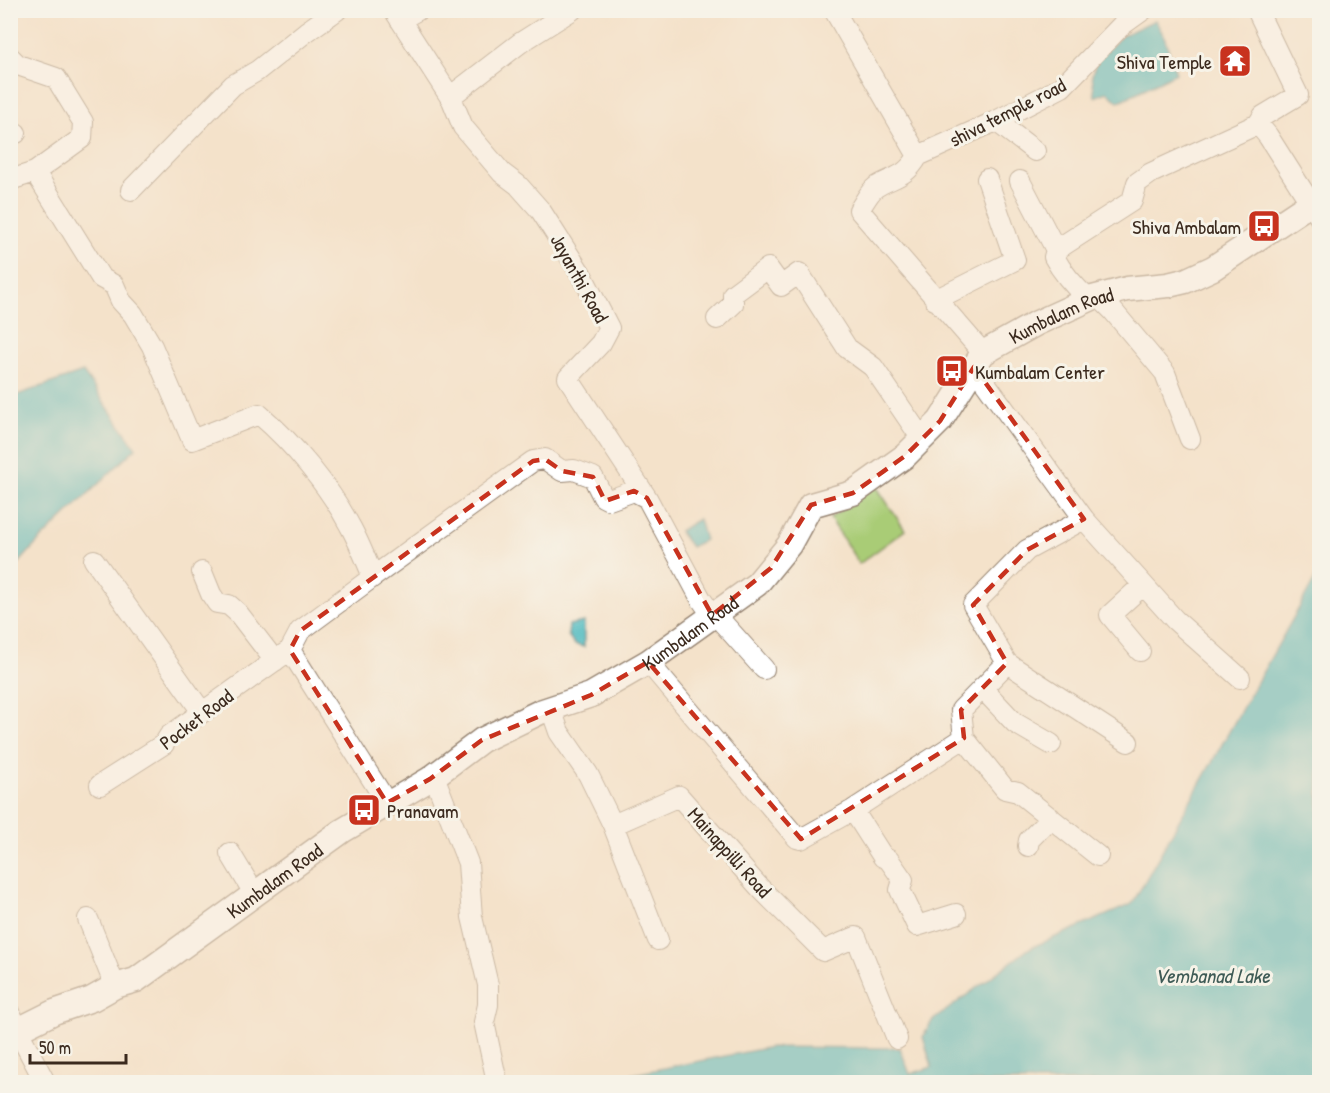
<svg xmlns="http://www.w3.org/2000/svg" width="1330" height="1093" font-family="'Patrick Hand',sans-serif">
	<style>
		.green { fill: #a9cc76; stroke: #727b4a; stroke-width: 1.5 }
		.water { fill: #47b7be; stroke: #41706e; stroke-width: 1.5 }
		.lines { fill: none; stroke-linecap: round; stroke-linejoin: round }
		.minor-casing { stroke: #988674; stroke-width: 22 }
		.major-casing { stroke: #988674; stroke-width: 27 }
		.minor { stroke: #fff; stroke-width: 20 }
		.major { stroke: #fff; stroke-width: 24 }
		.marked { fill: none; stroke: #c8321e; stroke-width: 4.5; stroke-dasharray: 12 8; stroke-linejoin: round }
		.labels { text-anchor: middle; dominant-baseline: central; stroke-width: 6; stroke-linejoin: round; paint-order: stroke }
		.poi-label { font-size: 20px; fill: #3b2a1e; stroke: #f7f3e8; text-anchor: end }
		.street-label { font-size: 20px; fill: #3b2a1e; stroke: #f7f3e8 }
		.water-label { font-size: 21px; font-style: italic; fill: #3f5b56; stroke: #f7f3e8 }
	</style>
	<rect width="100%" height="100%" fill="#f7f3e8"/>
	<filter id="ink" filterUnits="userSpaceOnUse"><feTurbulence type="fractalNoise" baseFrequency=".0167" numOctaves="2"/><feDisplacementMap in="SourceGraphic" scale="12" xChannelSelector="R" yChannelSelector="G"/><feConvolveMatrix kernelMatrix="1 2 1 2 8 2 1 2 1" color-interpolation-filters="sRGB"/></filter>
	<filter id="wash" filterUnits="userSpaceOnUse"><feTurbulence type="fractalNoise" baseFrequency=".008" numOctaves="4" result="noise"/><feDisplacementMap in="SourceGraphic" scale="24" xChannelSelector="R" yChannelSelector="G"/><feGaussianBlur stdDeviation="1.35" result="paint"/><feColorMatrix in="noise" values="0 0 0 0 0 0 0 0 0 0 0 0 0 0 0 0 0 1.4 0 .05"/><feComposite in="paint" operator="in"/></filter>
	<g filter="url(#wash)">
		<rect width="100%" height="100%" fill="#f4e2ca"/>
		<path class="green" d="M876,486L905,530L859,564L830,518Z"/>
		<path class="water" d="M1155,20L1164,36L1176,73L1118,102L1107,92L1095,97L1092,75L1096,63L1121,36Z
			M83,372L136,448L38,542L11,572V397Z
			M699,519L705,540L691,547L679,531Z
			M1319,572V1082H593L771,1047L900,1048L910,1074L932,1067L923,1037L932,1021L1030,948L1132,904Z
			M584,622V647L574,644L568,635L569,625Z"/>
	</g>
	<g filter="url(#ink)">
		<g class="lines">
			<defs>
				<path id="minor" d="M394,10L452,100L463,127L502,173L518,185L541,211L583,277L609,328L601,343L568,378L647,498L701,599L712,615
					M834,10L918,156C906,177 895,176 876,187C869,192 864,203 859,210L983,353
					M1257,10L1298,95L1263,116L1258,124
					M400,20L418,10
					M10,57L18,65L56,78L83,122L82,138L35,172L101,278L114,285L121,301L133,314L152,346L192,440L259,414C293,443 329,486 350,526C359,542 366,560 373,577L300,631L290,650L387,803
					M450,97L520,43L572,10
					M996,121L1035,151
					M10,135L16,133
					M918,156L996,121L1062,87L1122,25L1143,10
					M10,180L35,172
					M1020,181L1056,250
					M131,190L233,85L257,71L306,32L337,10
					M1098,296L1113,311L1165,373L1190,439
					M1088,299C1074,286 1063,274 1054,257L1056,250L1132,201L1137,183L1151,173L1258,124L1268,136L1320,218
					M935,300L1015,260L987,179
					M717,319L733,304V294L768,268L781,286L799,273L847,348L873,367L922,439
					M1084,519L1175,620L1240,678
					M94,560L202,712
					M202,572L211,594L217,603L229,605L238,613L275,661
					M373,577L533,461L545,459L562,471L574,470L593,477L603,497L609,500L634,491L647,498
					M714,613L764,669
					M1140,651L1110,615L1143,585
					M648,662L797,838L801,839L853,810L964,738L961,710L1007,663L973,605L1027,550L1084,519L974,367
					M1007,663L1128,742
					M982,688L1015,723L1051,744
					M551,709L559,732L588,774L613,825L679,796L760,888L823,951L856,937L897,1039
					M964,738L1005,789L1018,792L1098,856
					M434,776L468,863L472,917L488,985V1005L484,1022L497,1082
					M100,785L164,744L169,736L290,650
					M853,810L883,857L889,860L903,880L900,890L917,926L956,914
					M613,825L658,940
					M1028,846L1029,840L1051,818
					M230,853L254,893
					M88,919L115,986
					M10,1012L18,1031L45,1082"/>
				<g id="major">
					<path id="s1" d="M10,1034L54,1012L92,999L115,986L136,980L342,831L430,779L482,740L540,712L591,695L648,662L757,584L789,545L811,505L853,493L905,456L940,421L983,353L1037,323L1092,298L1127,289L1168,285L1185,281L1213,268L1320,197"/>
				</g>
			</defs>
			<use href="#minor" class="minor-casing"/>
			<use href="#major" class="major-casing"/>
			<use href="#minor" class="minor"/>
			<use href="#major" class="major"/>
		</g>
	</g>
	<path d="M0 0H1330V1093H0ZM974,367L1084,519L1027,550L973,605L1007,663L961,710L964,738L801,839L648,662L591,695L482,740L430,779L387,803L290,650L300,631L533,461L545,459L562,471L593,477L605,501L634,491L647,498L712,615L771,568L811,505L853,493L905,456L940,421Z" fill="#f4e2ca" fill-opacity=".55" fill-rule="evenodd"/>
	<path class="marked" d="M974,367L1084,519L1027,550L973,605L1007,663L961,710L964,738L801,839L648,662L591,695L482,740L430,779L387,803L290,650L300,631L533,461L545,459L562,471L593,477L605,501L634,491L647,498L712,615L771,568L811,505L853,493L905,456L940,421Z"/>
	<defs>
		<symbol id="temple-square" viewBox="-11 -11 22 22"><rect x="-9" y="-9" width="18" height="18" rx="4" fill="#c8321e" stroke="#f7f3e8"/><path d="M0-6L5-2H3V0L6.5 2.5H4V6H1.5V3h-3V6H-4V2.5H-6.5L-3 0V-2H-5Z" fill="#fff"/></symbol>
		<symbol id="bus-square" viewBox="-11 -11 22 22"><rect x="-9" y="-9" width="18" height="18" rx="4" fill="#c8321e" stroke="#f7f3e8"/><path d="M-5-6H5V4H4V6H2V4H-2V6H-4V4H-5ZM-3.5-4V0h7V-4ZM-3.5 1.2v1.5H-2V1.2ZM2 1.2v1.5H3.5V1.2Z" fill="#fff"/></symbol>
	</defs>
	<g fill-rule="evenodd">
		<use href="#temple-square" x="1216" y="42" width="38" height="38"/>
		<use href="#bus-square" x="1245" y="207" width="38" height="38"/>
		<use href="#bus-square" x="933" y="352" width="38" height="38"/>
		<use href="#bus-square" x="345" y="791" width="38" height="38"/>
	</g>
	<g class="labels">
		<g class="poi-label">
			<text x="1212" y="61">Shiva Temple</text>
			<text x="1241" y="226">Shiva Ambalam</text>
			<text x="975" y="371" text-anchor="start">Kumbalam Center</text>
			<text x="387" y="810" text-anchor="start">Pranavam</text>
		</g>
		<g class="street-label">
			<text transform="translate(1007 112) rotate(-27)">shiva temple road</text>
			<text transform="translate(580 278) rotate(61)">Jayanthi Road</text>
			<text stroke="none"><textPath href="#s1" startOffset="1298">Kumbalam Road</textPath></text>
			<text stroke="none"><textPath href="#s1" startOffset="794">Kumbalam Road</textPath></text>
			<text transform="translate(196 719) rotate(-37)">Pocket Road</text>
			<text transform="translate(730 852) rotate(48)">Mainappilli Road</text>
			<text stroke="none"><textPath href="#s1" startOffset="308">Kumbalam Road</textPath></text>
		</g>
		<g class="water-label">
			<text x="1212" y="975">Vembanad Lake</text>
		</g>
	</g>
	<rect width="1330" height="1093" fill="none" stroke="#f7f3e8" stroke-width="36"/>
	<path d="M30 1054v9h96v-9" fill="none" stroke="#3b2a1e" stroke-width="3"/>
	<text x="39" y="1054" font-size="18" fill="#3b2a1e" stroke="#f7f3e8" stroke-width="4.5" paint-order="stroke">50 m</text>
</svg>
